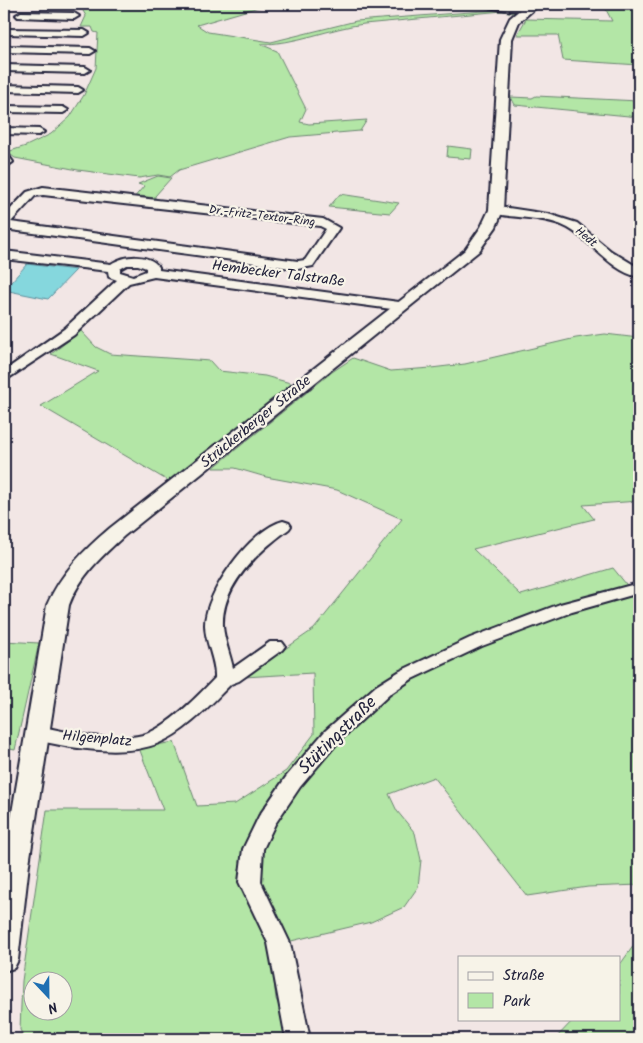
<svg xmlns="http://www.w3.org/2000/svg" width="643" height="1043" font-family="Kalam,sans-serif">
	<style>
		.green { fill: #b3e6a6; stroke: #6a8470; fill-rule: evenodd }
		.water { fill: #85d7dd; stroke: #5d8f9c }
		.lines { fill: none; stroke-linecap: round; stroke-linejoin: round }
		.minor-casing { stroke: #22223b; stroke-width: 4 }
		.major-casing { stroke: #22223b; stroke-width: 4 }
		.minor { fill: #f7f3e8; fill-rule: evenodd }
		.major { fill: #f7f3e8; fill-rule: evenodd }
		.labels { text-anchor: middle; dominant-baseline: central; stroke-width: 4.5; stroke-linejoin: round; paint-order: stroke }
		.far-street-label { font-size: 12px; fill: #22223b; stroke: #f7f3e8 }
		.street-label { font-size: 15px; fill: #22223b; stroke: #f7f3e8 }
		.near-street-label { font-size: 18px; fill: #22223b; stroke: #f7f3e8 }
	</style>
	<rect width="100%" height="100%" fill="#f2e6e5"/>
	<filter id="ink" filterUnits="userSpaceOnUse"><feTurbulence type="fractalNoise" baseFrequency=".02" numOctaves="2"/><feDisplacementMap in="SourceGraphic" scale="10" xChannelSelector="R" yChannelSelector="G"/><feConvolveMatrix kernelMatrix="1 2 1 2 8 2 1 2 1" color-interpolation-filters="sRGB"/></filter>
	<g filter="url(#ink)">
		<path class="green" d="M79,4H269L197,25L208,32L271,42L356,21L521,8L513,13L503,11L364,24C330,28 294,45 260,44L277,51L306,109L300,122L309,124L367,120L360,131L290,137L179,170L170,177L158,175L139,178L78,170L15,158L7,152L26,146L51,134L70,117L84,95L96,68L98,33L94,32L92,27H81L86,16Z
			M603,4H639V65L563,60L558,35H517L526,19L612,21Z
			M536,96L639,101V117L515,105L511,97L532,98Z
			M448,146L472,149L471,159L447,157Z
			M158,176L171,178L155,196V198L140,196L137,199H133L144,186L138,184Z
			M340,194L399,203L390,213L329,207Z
			M81,331L96,347L110,354L210,361L219,371L265,376L294,384L170,482L41,406L98,371L51,354Z
			M605,334L639,338V501L583,505L594,519L473,549L521,595L613,568L635,595L639,594V885L588,887L527,896L434,777L389,794L397,811L415,833L421,860L418,887L404,907L371,922L270,946L276,999L287,1024V1039H25L20,1030L22,981L47,810H163L139,748L174,742L197,806L235,804L286,771L314,734L313,673L244,677L314,629L402,519L337,490L266,477L235,468H213L332,372L353,358L391,371L431,368L465,364L576,338ZM32,980H62V1010H32Z
			M4,641L39,643L15,750L4,748Z
			M639,938V1039H555L574,1019H619V966Z"/>
		<path class="water" d="M27,264L76,270L48,299L4,290Z"/>
		<g class="lines">
			<defs>
				<path id="minor" d="M482,4H528L533,7C525,13 490,10 482,4Z
					M21,12L74,13L79,16L74,19L18,17L16,15Z
					M4,29L84,30L89,33L84,36L6,34L4,33Z
					M4,46L90,48L95,51L90,54L4,52Z
					M4,65L85,67L90,70L85,73L4,71Z
					M4,85L78,87L83,90L78,93L4,91Z
					M4,106L63,107L68,110L63,113L4,112Z
					M4,128L39,129L44,132L39,135L4,134Z
					M4,154L8,155L13,162L4,168Z
					M43,187L323,219L339,228L313,266L298,269L4,229V216L27,192ZM43,195L320,226L326,229L305,260L298,261L11,222L35,196Z
					M496,206L548,214L577,223L611,251L639,268V277C610,271 593,242 568,228C546,216 516,219 492,213L490,210Z
					M4,251L111,264C125,255 148,253 159,267V270L399,302L406,306L399,310L154,277L129,283L74,335L4,381V371L64,329L117,280L109,277L108,271L4,259ZM127,265H138L146,268V271L133,276L120,272V269Z
					M283,521L289,523L291,526L289,529C259,551 221,585 223,626C224,640 230,654 233,668L270,642H282L285,646L282,650L239,681L231,684C210,705 187,731 159,743C124,758 66,748 30,738L27,733L30,728L37,726C70,732 109,743 143,735C167,728 198,696 215,678C216,660 205,643 205,625C205,592 251,529 283,521Z
					M639,583V593L572,612L482,646L412,679L390,694L339,741L300,787L275,824L263,849L261,882L290,943L310,1039H286L268,943L239,882L243,849L259,816L286,777L325,731L376,686L400,671L470,638L560,604Z"/>
				<path id="major" d="M527,4H540L519,22L512,39L503,210L496,227L479,251L124,536C101,557 80,576 69,605L29,864L18,960L14,968L4,971V860L47,605C61,573 84,550 110,528L465,250L481,227L489,210L500,39L510,18Z"/>
			</defs>
			<use href="#minor" class="minor-casing"/>
			<use href="#major" class="major-casing"/>
			<use href="#minor" class="minor"/>
			<use href="#major" class="major"/>
		</g>
	</g>
	<g class="labels">
		<g class="far-street-label">
			<text transform="translate(262 216) rotate(7)">Dr.-Fritz-Textor-Ring</text>
			<text transform="translate(586 237) rotate(40)">Hedt</text>
		</g>
		<g class="street-label">
			<text transform="translate(278 274) rotate(7)">Hembecker Talstraße</text>
			<text transform="translate(256 422) rotate(-39)">Strückerberger Straße</text>
			<text transform="translate(97 739) rotate(5)">Hilgenplatz</text>
		</g>
		<g class="near-street-label">
			<text transform="translate(338 736) rotate(-45)">Stütingstraße</text>
		</g>
	</g>
	<rect width="643" height="1043" fill="none" stroke="#f7f3e8" stroke-width="20"/>
	<rect x="10" y="10" width="623" height="1023" fill="none" stroke="#22223b" stroke-width="2" filter="url(#ink)"/>
	<rect x="458" y="956" width="162" height="65" fill="#f7f3e8" stroke="#a29fa3"/>
	<rect x="468" y="972" width="25" height="8" fill="#f7f3e8" stroke="#a29fa3"/>
	<text x="503" y="980" font-size="15" fill="#22223b">Straße</text>
	<rect x="468" y="993" width="25" height="15" fill="#b3e6a6" stroke="#a29fa3"/>
	<text x="503" y="1006" font-size="15" fill="#22223b">Park</text>
	<g transform="translate(48 996) rotate(158)"><circle r="24" fill="#f7f3e8" stroke="#a29fa3"/>
	<path d="M0-4L9 19L0 12L-9 19Z" fill="#1f6fb2"/>
	<text y="-8" font-size="14" font-weight="bold" text-anchor="middle" fill="#22223b">N</text>
	</g>
</svg>
